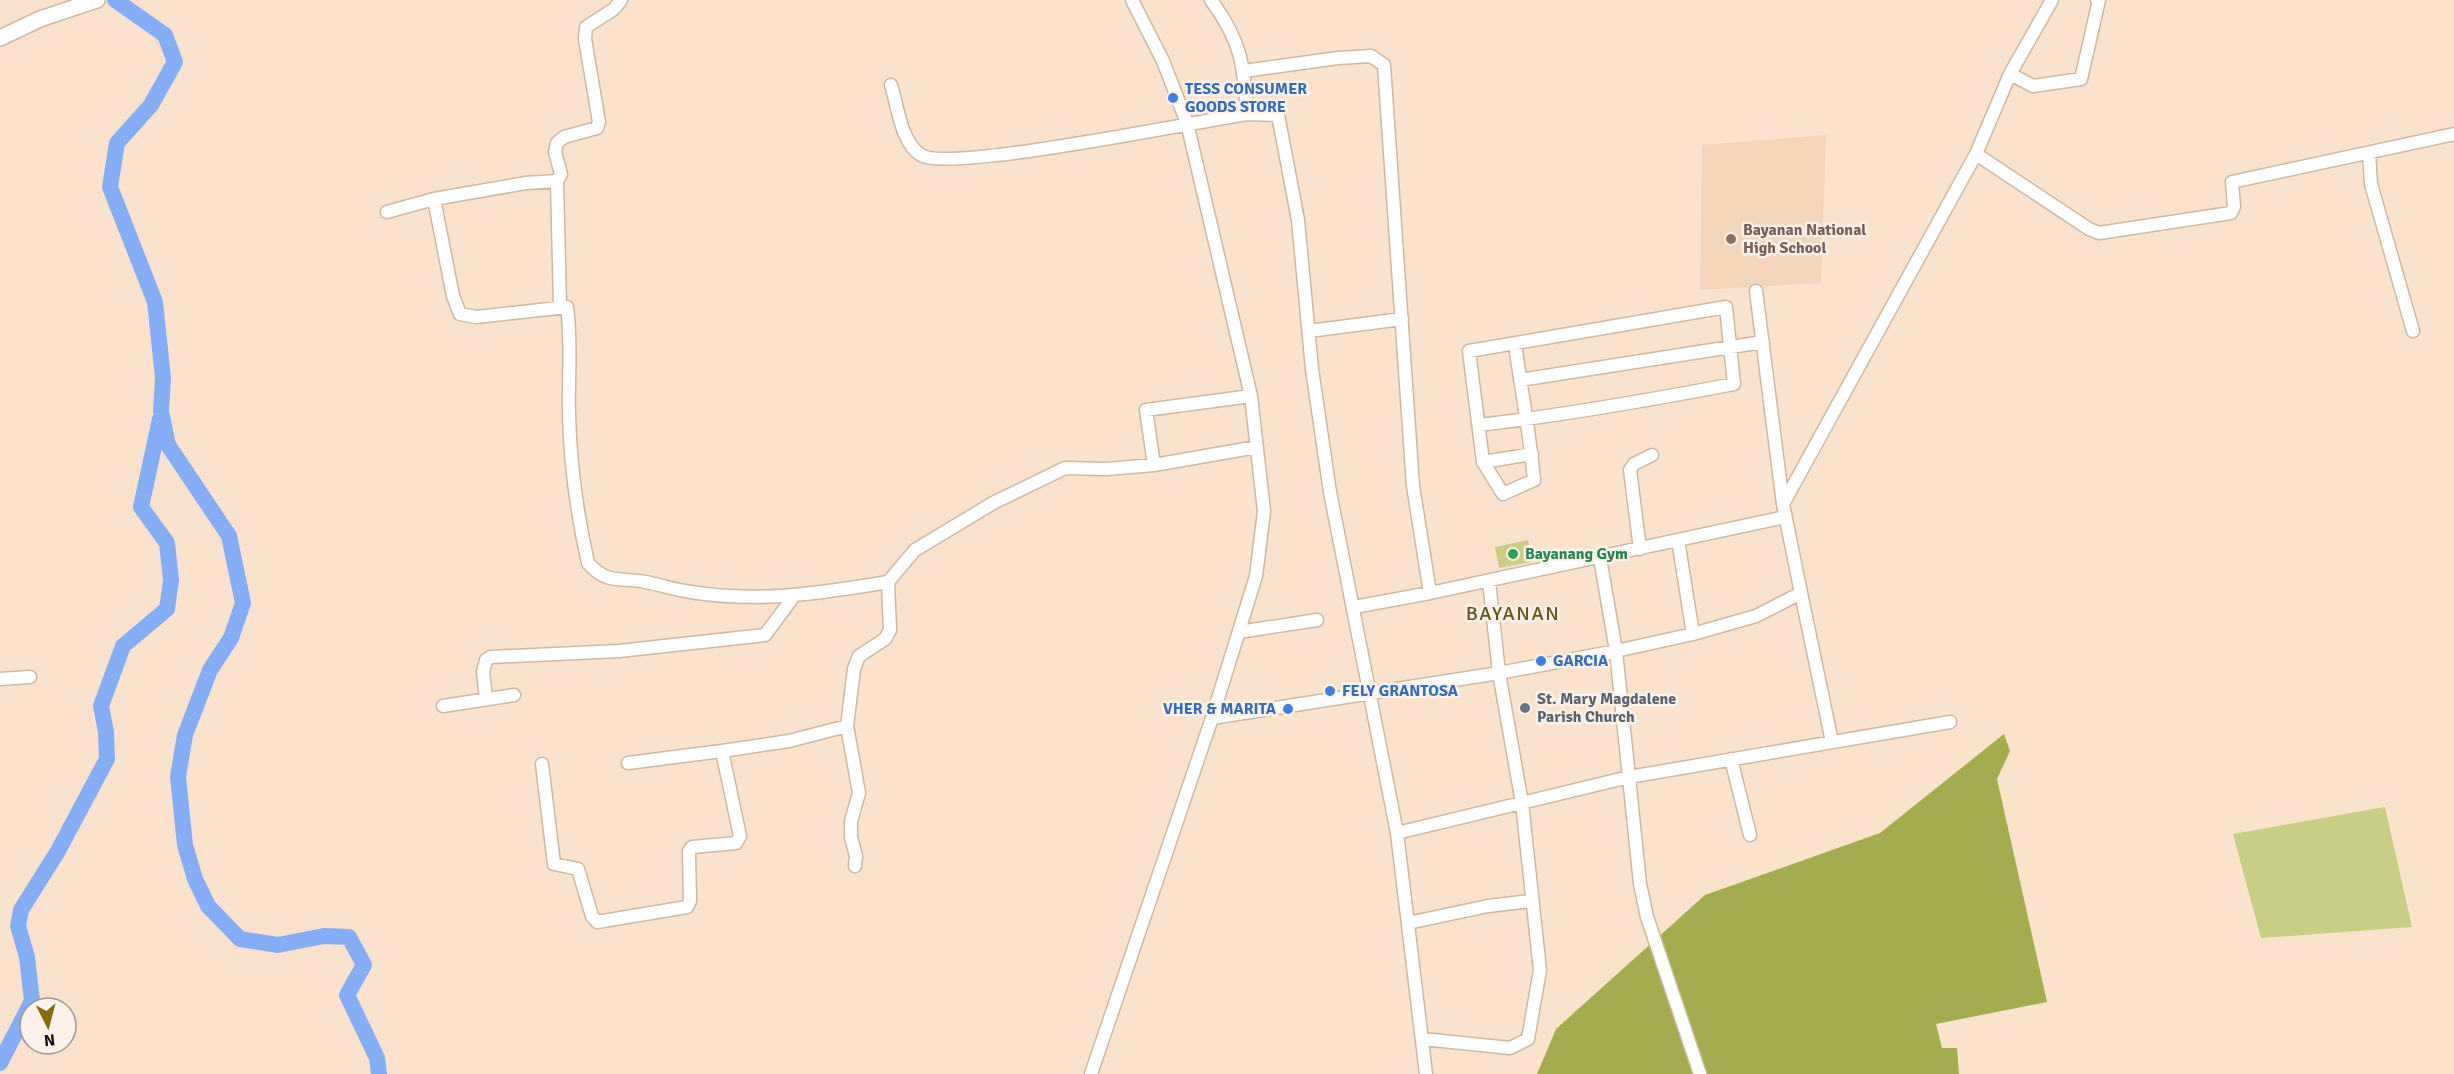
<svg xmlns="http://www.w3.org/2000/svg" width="2454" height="1074" font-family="Signika,sans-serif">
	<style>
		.built { fill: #f3d5ba }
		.green { fill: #c8ce86 }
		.forest { fill: #a5ab4f }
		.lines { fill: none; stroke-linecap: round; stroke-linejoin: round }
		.river { stroke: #84aef7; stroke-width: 16 }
		.minor-casing { stroke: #cfb8a2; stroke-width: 15 }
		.major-casing { stroke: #cfb8a2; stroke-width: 18 }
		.minor { stroke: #fff; stroke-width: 12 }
		.major { stroke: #fff; stroke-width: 15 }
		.shop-dot { fill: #3f7fe0; stroke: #fcf2ea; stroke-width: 2 }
		.education-dot { fill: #8d6e63; stroke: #fcf2ea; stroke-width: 2 }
		.leisure-dot { fill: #2e9e5b; stroke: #fcf2ea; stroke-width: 2 }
		.worship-dot { fill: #6b7280; stroke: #fcf2ea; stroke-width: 2 }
		.labels { text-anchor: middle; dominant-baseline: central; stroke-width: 5; stroke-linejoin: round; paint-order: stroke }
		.shop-label { font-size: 16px; font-weight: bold; fill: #366cbe; stroke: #fcf2ea; text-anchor: start }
		.education-label { font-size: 16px; font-weight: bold; fill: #785e54; stroke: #fcf2ea; text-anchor: start }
		.leisure-label { font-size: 16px; font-weight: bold; fill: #27864d; stroke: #fcf2ea; text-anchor: start }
		.worship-label { font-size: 16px; font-weight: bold; fill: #5b616d; stroke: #fcf2ea; text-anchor: start }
		.quarter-label { font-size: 20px; letter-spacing: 1.5px; fill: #655216; stroke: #fcf2ea }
	</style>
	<rect width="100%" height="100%" fill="#fae2cc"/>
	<path class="built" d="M1826,135L1821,283L1700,290L1702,145Z"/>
	<path class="green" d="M1528,540L1532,562L1499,568L1495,547Z
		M2385,807L2412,927L2261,938L2233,834Z"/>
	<path class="forest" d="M2004,734L2010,751L1997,779L2047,1002L1936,1024L1942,1048H1957L1959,1074H1537L1556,1029L1705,895L1880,833Z"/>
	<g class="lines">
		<path class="river" d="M115,0L165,35L175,62L151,105L117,143L110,187L155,302L163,378L161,411L168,445L229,536L243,603L231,638L210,670L185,735L178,777L185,845L195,879L208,906L240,939L278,945L324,936L349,937L364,965L347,995L377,1058L379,1074
			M0,1063L32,1001L27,957L18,926L21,910L58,851L107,759L106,732L101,706L123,646L167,609L171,580L167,543L141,507L160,419"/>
		<defs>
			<path id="minor" d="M1211,0C1241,41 1244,64 1247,114L1278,115L1298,220L1312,369L1330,492L1397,833L1426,1074
				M1244,71L1338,58L1371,56L1384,65L1413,486L1430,593
				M2010,74L2033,86L2081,79L2099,0H2097
				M891,85C898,107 901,143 921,155C948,173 1199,121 1247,114
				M2369,153L2371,184L2413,331
				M1976,154L2089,229L2099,233L2231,213L2234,207L2232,182L2454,134
				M557,181L560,306
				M434,199L526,183L557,181L561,174L555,152L557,143L564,137L597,128L599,122L585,39L586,27L614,9L621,0
				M387,212L434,199L453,296L460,314L476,317L567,307C572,343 568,377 569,413C570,463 577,514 588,563C607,585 621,577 646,582C661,585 676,590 691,592C757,603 823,593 888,582
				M1756,291L1783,504
				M1309,331L1402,319
				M1520,380L1763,342
				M1479,425C1565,415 1650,400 1734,384L1726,307L1469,351L1483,462L1503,494L1534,480C1530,434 1521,389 1515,344
				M1483,462L1532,454
				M1154,465L1146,410L1251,396
				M1678,540L1693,634
				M1640,549L1630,470L1634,464L1652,455
				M1600,558L1616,651L1640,884L1647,917L1700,1074
				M1801,593L1832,742
				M1354,607L1430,593L1785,517
				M1239,632L1317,620
				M0,679L30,677
				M486,698L483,672L486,660L491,657L619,651L765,635L794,596
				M443,706L514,695
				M1212,718L1499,673L1616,651L1693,634L1756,616L1801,593L1783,504L1976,154L2010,74L2052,0
				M847,726L859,793L851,821V837L856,856L855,866
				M1731,759L1750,835
				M628,763L722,751
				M542,764L554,864L578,869L592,916L597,922L687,907L690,901L689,851L692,847L736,843L740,836L722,751L789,741L847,726L854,669L859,656L885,639L890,630L888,582L915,550L993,503L1065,468L1107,469L1154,465L1257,447
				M1397,833L1629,777L1950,722
				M1408,923L1488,906L1531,901
				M1423,1039L1510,1048L1528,1039L1540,970L1522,803L1499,673L1489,581
				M1091,1074L1212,718L1256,576L1264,511L1251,396L1187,123L1163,61L1132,0"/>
			<path id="major" d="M0,38L40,19L97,0"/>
		</defs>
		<use href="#minor" class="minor-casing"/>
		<use href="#major" class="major-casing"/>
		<use href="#minor" class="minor"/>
		<use href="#major" class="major"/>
	</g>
	<g class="shop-dot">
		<circle cx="1173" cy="98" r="6"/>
		<circle cx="1541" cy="661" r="6"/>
		<circle cx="1330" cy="691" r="6"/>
		<circle cx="1288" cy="709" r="6"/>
	</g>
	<circle class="education-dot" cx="1731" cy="239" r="6"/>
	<circle class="leisure-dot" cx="1513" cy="554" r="6"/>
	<circle class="worship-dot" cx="1525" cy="708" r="6"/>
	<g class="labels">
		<g class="shop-label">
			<text x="1185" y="89">TESS CONSUMER<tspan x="1185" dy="18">GOODS STORE</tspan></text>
			<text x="1553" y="661">GARCIA</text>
			<text x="1342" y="691">FELY GRANTOSA</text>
			<text x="1276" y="709" text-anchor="end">VHER &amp; MARITA</text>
		</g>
		<g class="education-label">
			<text x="1743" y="230">Bayanan National<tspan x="1743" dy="18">High School</tspan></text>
		</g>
		<g class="leisure-label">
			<text x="1525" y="554">Bayanang Gym</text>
		</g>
		<g class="worship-label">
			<text x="1537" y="699">St. Mary Magdalene<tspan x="1537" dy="18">Parish Church</tspan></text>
		</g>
		<g class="quarter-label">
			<text x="1513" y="613">BAYANAN</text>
		</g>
	</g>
	<g transform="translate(48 1026) rotate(174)"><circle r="28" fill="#fcf2ea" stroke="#9e958e" stroke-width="1.5"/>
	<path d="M0-4.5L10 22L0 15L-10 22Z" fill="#876b08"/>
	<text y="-9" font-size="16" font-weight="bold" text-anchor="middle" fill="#120a04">N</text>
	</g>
</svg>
